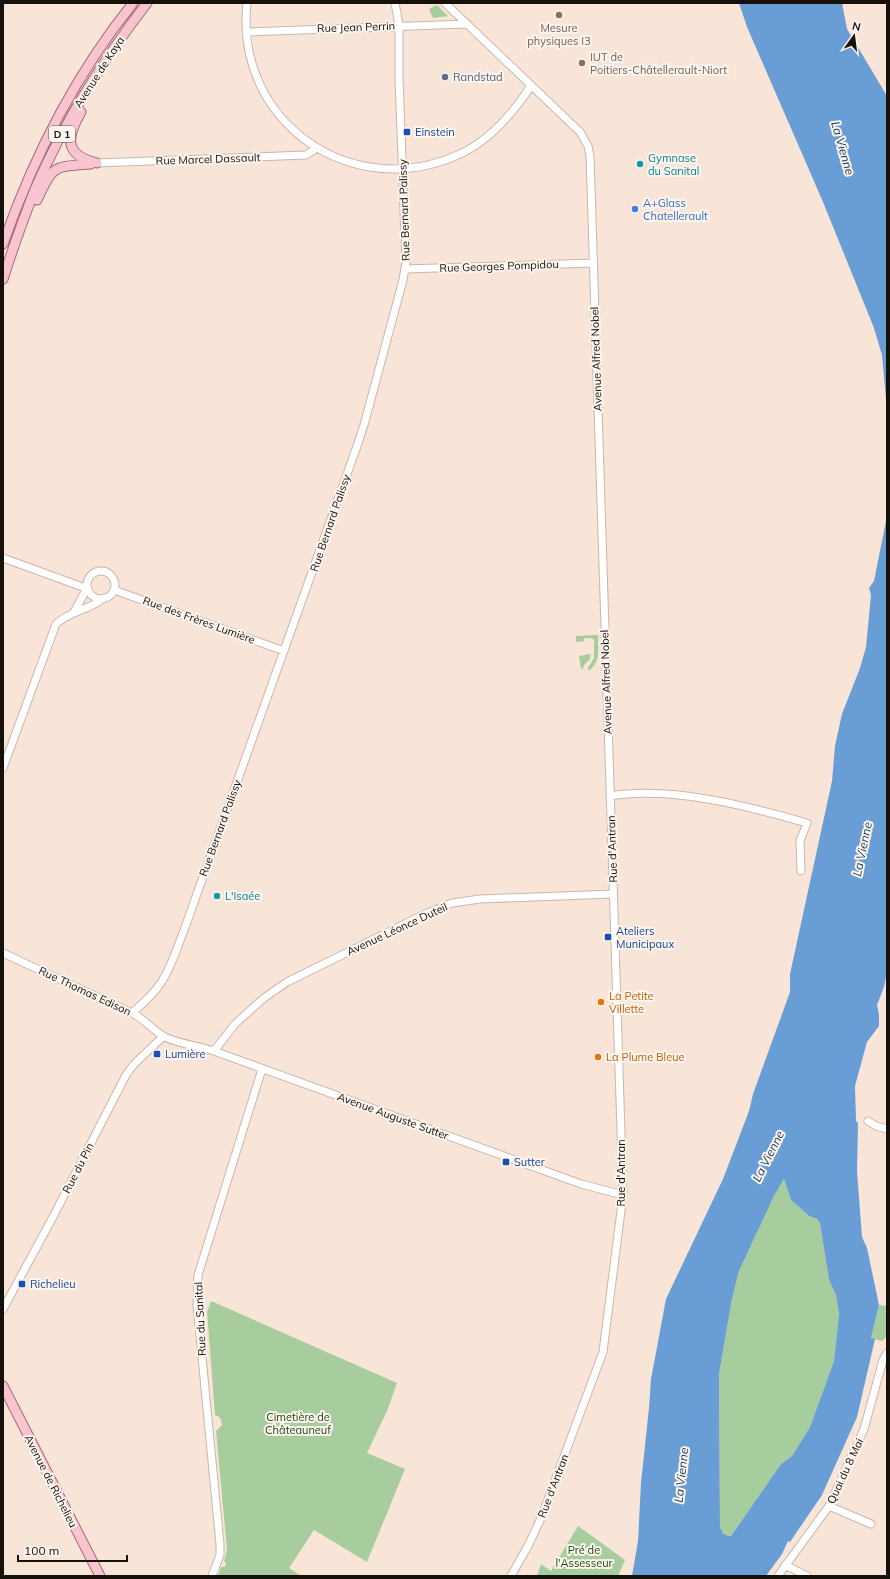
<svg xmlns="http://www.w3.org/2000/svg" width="890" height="1579" font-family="Mulish,sans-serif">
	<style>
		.green { fill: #a7cd9e }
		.water { fill: #689ed5; fill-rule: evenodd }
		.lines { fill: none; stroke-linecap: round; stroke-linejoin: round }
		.minor-casing { stroke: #cab7aa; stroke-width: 9 }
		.major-casing { stroke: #a66b76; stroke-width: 11 }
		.minor { stroke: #fff; stroke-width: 7 }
		.major { stroke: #f8c4d0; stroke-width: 9 }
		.education-dot { fill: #8d6e63; stroke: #fdf5ef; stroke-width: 1.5 }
		.service-dot { fill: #5c6f8a; stroke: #fdf5ef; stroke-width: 1.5 }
		.transit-dot { fill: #1a4fb4; stroke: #fdf5ef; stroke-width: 1.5 }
		.culture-dot { fill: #0f9aa8; stroke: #fdf5ef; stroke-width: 1.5 }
		.shop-dot { fill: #3f7fe0; stroke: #fdf5ef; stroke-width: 1.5 }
		.food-dot { fill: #e8710a; stroke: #fdf5ef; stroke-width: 1.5 }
		.labels { text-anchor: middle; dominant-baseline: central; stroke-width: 4; stroke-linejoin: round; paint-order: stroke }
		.shield { fill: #fdf5ef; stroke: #5b554f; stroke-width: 1 }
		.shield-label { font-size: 10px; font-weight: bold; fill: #16100b }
		.street-label { font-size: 11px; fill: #16100b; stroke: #fdf5ef }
		.education-label { font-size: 11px; fill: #785e54; stroke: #fdf5ef }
		.service-label { font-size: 11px; fill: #4e5e75; stroke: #fdf5ef; text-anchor: start }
		.transit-label { font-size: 11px; fill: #164399; stroke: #fdf5ef; text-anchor: start }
		.culture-label { font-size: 11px; fill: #0d838f; stroke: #fdf5ef; text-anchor: start }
		.shop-label { font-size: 11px; fill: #366cbe; stroke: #fdf5ef; text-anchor: start }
		.food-label { font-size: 11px; fill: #c56008; stroke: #fdf5ef; text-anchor: start }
		.park-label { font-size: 11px; fill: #1a4a0d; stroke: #fdf5ef }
		.water-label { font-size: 12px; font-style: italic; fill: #10385c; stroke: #fdf5ef }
	</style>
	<rect width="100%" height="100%" fill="#f8e5d7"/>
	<path class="green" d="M437,5L448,16L433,18L429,9Z
		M598,635C598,648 601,664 588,671V668L594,658V640L591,638H584V641L576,642V636Z
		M590,654V659L584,665L583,669H581L579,656Z
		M784,1179L791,1200L809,1216L817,1219L820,1223L829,1280L836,1295L839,1314L834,1361L810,1427L792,1456L781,1464L731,1536L723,1535L720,1527L719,1374L732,1299L739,1271L774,1196Z
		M211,1301L397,1383L387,1411L367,1453L405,1469L367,1562L314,1530L289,1568L301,1576H218L221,1567H225L226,1563L224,1561L227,1550L216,1431L222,1425C221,1419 221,1417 215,1415L207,1312Z
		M879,1305L887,1306V1336L882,1341L871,1338Z
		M578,1526L625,1560L618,1576H537L541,1564L551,1571Z"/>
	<path class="water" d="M739,3H842L847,29L887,96V411L882,355L874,328L823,202L747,27Z
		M887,516V972L884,987L877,1005L879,1015V1026L867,1042L855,1086L856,1121L858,1123L857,1171L862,1237L867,1248L879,1305L871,1338L875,1339L857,1417L822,1495L790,1542L788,1541L782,1554L766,1576H632L638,1541L641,1483L649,1408L651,1379L666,1299L723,1179L749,1111L753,1094L790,992V974L832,781L835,746L842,714L860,668L866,647L871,595L869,588L874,581ZM784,1179L791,1200L809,1216L817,1219L820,1223L829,1280L836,1295L839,1314L834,1361L810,1427L792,1456L781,1464L731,1536H729L723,1534L720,1527L719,1374L732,1299L739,1271L774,1196Z"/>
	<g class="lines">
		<defs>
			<path id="minor" d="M247,3C234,122 352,204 460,154C489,141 513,113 531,86
				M445,3L580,132L588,146L590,156L623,1195L603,1352L541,1518L529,1544L511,1576
				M246,32L466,24
				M97,163L306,155L317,148
				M405,269L593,263
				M3,558L88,589L85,592L74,612
				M87 585a14 14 0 1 1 28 0a14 14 0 1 1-28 0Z
				M114,590L284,651
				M3,768L56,624C70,611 89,610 104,598
				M610,796C671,786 748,806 807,823L800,841L801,871
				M3,953L132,1013C144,1019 152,1029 163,1036C175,1043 199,1046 214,1051L581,1184L623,1195
				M132,1013C142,1004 153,995 160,984C171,969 176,950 183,933L356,449L364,425L403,280L406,262L399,79V25L395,3
				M214,1051L235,1024L264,998L287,982L425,914L452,903L480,899L613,894
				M868,1121L876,1126L887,1129
				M3,1309L53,1217L126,1075C135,1060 151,1050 163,1036
				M829,1506L871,1524
				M785,1565L807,1576
				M212,1576L220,1555V1544L197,1305L198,1275L262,1069
				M778,1576L829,1506L864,1429L883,1360L887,1353"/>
			<path id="major" d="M81,112C66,138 64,155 97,163
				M37,200C54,164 53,167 91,164
				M3,244C33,158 76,74 133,3
				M3,279C13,248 24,217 36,187C65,121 103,60 147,3
				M3,1386L100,1576"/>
		</defs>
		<use href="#minor" class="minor-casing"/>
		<use href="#major" class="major-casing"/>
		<use href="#minor" class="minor"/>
		<use href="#major" class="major"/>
	</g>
	<g class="education-dot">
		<circle cx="559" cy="15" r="4"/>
		<circle cx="582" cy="63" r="4"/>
	</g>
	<circle class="service-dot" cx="445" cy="77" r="4"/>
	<g class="transit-dot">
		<rect x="403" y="128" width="8" height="8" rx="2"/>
		<rect x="604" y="933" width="8" height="8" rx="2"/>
		<rect x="153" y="1050" width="8" height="8" rx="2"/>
		<rect x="502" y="1158" width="8" height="8" rx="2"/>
		<rect x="18" y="1280" width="8" height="8" rx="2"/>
	</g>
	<g class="culture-dot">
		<circle cx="640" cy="164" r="4"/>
		<circle cx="217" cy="896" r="4"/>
	</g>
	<circle class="shop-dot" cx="635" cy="209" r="4"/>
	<g class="food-dot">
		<circle cx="601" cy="1002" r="4"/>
		<circle cx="598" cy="1057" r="4"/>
	</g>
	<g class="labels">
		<rect class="shield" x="49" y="126" width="26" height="16" rx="3"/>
		<g class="shield-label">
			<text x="62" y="134">D 1</text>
		</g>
		<g class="street-label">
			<text transform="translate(356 27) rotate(-2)">Rue Jean Perrin</text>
			<text transform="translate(99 72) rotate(-57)">Avenue de Kaya</text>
			<text transform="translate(208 159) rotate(-2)">Rue Marcel Dassault</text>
			<text transform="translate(404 210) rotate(-92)">Rue Bernard Palissy</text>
			<text transform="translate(499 266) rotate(-2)">Rue Georges Pompidou</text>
			<text transform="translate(596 359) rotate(-92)">Avenue Alfred Nobel</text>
			<text transform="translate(330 523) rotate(-71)">Rue Bernard Palissy</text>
			<text transform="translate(199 620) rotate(20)">Rue des Frères Lumière</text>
			<text transform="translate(606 682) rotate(-92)">Avenue Alfred Nobel</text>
			<text transform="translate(220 828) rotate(-70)">Rue Bernard Palissy</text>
			<text transform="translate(612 849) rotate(-92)">Rue d'Antran</text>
			<text transform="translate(397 929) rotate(-25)">Avenue Léonce Duteil</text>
			<text transform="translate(85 991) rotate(25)">Rue Thomas Edison</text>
			<text transform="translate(393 1116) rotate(20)">Avenue Auguste Sutter</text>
			<text transform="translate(78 1168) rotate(-63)">Rue du Pin</text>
			<text transform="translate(621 1173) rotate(-90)">Rue d'Antran</text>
			<text transform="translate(200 1319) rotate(-93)">Rue du Sanital</text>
			<text transform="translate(845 1471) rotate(-65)">Quai du 8 Mai</text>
			<text transform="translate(51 1481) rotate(63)">Avenue de Richelieu</text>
			<text transform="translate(553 1486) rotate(-69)">Rue d'Antran</text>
		</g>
		<g class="education-label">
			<text x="559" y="28">Mesure<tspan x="559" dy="13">physiques I3</tspan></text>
			<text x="590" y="57" text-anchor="start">IUT de<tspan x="590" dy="13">Poitiers-Châtellerault-Niort</tspan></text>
		</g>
		<g class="service-label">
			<text x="453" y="77">Randstad</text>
		</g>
		<g class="transit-label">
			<text x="415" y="132">Einstein</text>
			<text x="616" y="931">Ateliers<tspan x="616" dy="13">Municipaux</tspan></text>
			<text x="165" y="1054">Lumière</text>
			<text x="514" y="1162">Sutter</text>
			<text x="30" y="1284">Richelieu</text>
		</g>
		<g class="culture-label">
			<text x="648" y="158">Gymnase<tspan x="648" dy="13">du Sanital</tspan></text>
			<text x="225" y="896">L'Isaée</text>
		</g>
		<g class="shop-label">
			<text x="643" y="203">A+Glass<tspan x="643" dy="13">Chatellerault</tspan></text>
		</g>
		<g class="food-label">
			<text x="609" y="996">La Petite<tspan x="609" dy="13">Villette</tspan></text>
			<text x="606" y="1057">La Plume Bleue</text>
		</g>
		<g class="park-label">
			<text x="298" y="1417">Cimetière de<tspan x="298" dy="13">Châteauneuf</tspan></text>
			<text x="584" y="1550">Pré de<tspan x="584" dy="13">l'Assesseur</tspan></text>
		</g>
		<g class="water-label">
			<text transform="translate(843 148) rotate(74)">La Vienne</text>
			<text transform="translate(862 849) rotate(-78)">La Vienne</text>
			<text transform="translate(768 1156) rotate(-63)">La Vienne</text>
			<text transform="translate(681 1475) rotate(-84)">La Vienne</text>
		</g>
	</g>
	<rect width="890" height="1579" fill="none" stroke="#16100b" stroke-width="8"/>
	<g transform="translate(854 36) rotate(14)" stroke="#fdf5ef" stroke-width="3" paint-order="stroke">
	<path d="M0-3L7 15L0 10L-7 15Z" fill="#16100b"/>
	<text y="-6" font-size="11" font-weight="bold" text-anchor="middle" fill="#16100b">N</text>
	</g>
	<path d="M18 1555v6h109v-6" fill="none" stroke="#16100b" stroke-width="2"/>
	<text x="24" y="1555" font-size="12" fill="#16100b" stroke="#fdf5ef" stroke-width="3" paint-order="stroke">100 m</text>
</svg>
